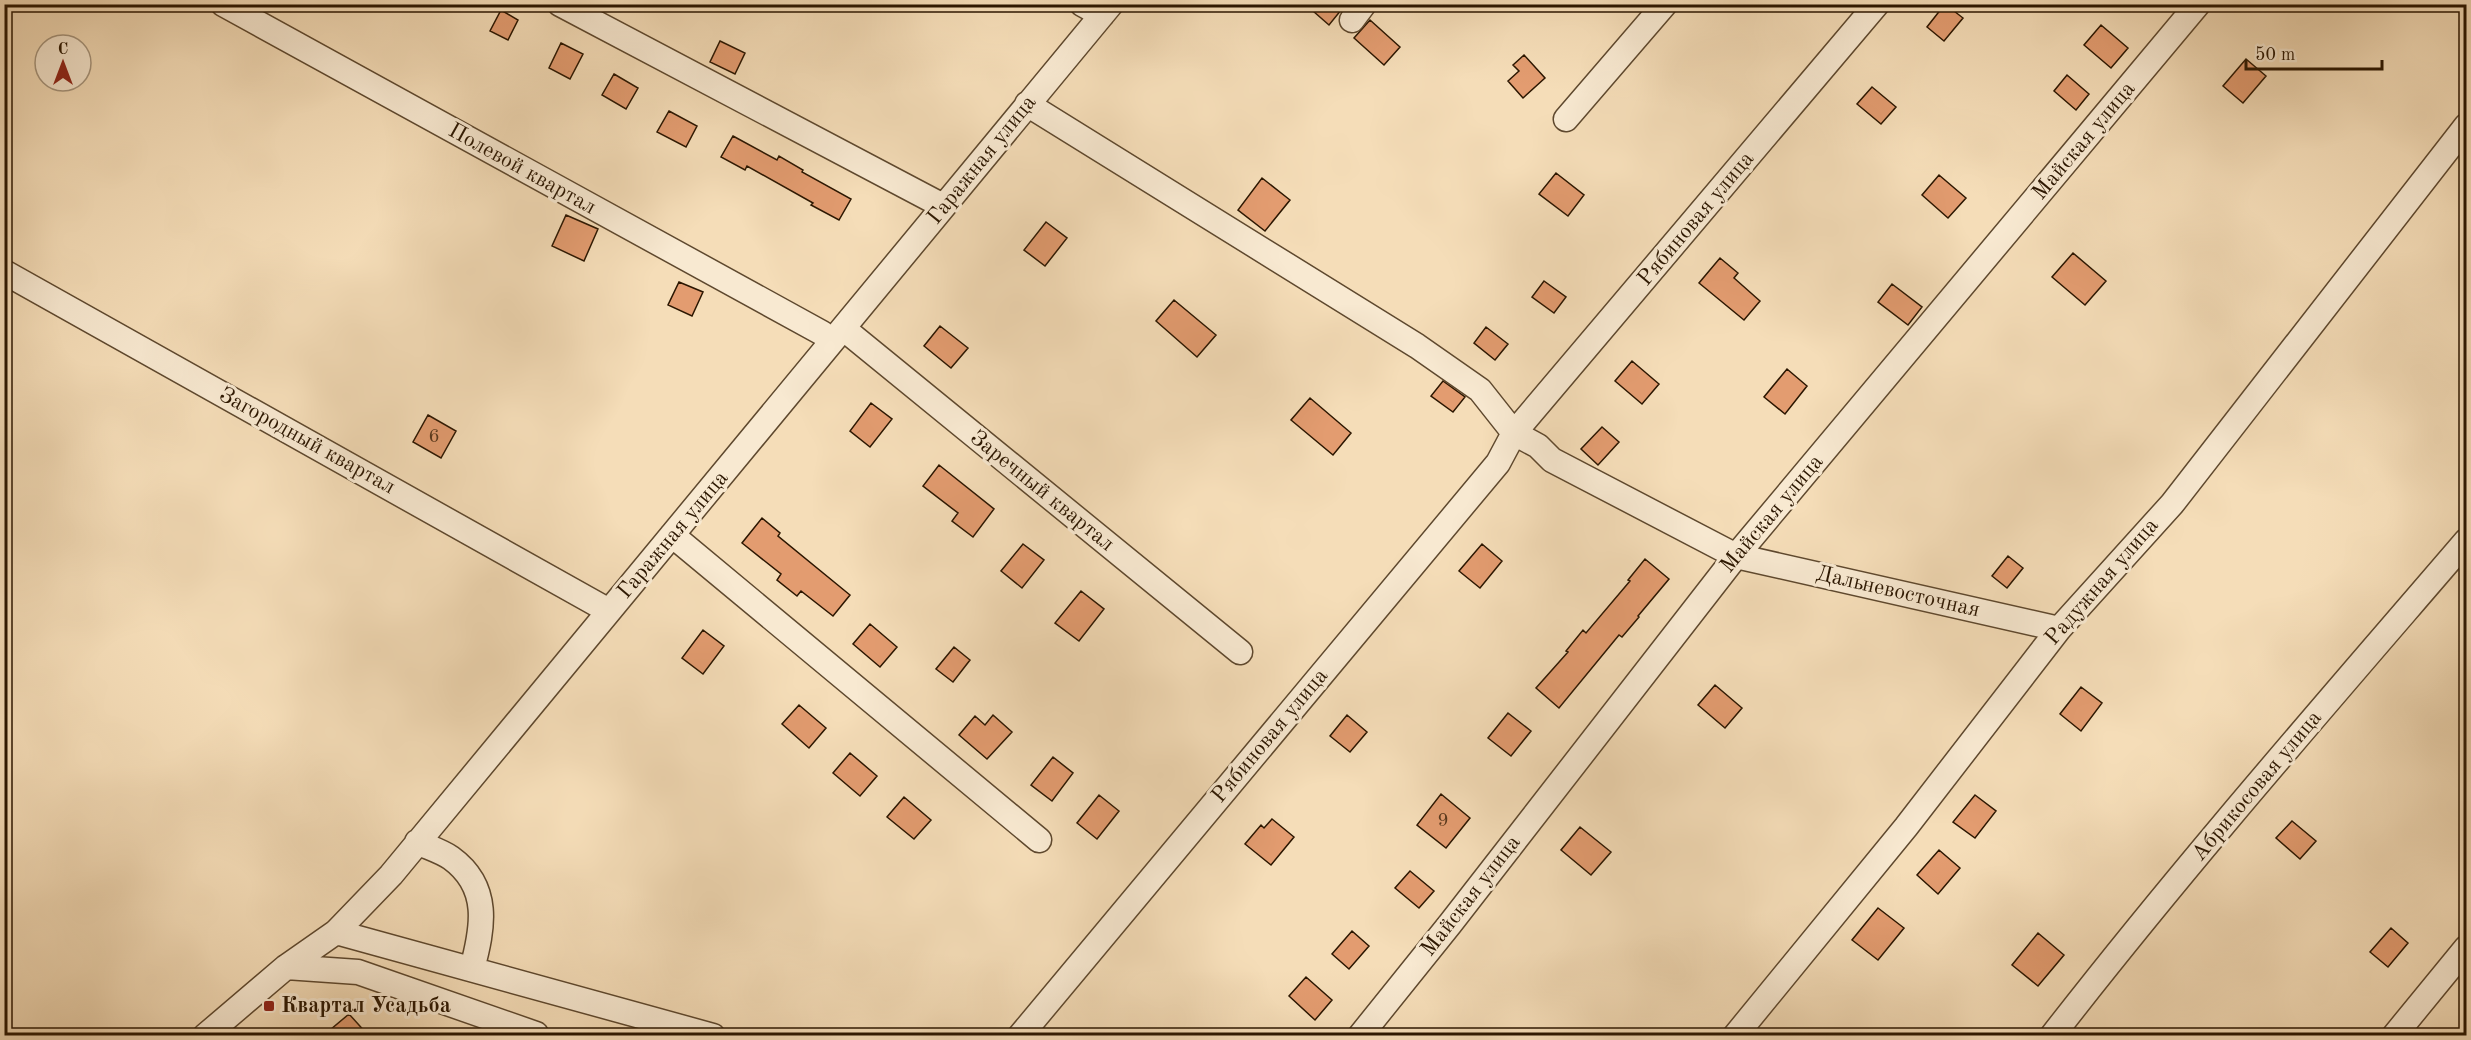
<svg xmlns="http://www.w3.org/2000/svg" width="2471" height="1040" font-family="'Old Standard TT',serif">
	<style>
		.building { fill: #e39c70; stroke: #2b1600; stroke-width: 1.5 }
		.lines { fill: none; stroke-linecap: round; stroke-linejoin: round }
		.minor-casing { stroke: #5e482e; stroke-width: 27 }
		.minor { stroke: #f8e9d1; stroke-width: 24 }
		.poi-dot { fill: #8f2418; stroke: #f8e9d1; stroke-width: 2 }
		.labels { text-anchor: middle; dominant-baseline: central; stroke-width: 6; stroke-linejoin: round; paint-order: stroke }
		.number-label { font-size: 20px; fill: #59381c }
		.street-label { font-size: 22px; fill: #2b1600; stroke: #f8e9d1 }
		.poi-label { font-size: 22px; font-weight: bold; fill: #2b1600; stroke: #f8e9d1; text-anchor: start }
	</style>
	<rect width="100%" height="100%" fill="#f5ddb8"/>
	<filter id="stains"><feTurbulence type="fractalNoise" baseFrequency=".00333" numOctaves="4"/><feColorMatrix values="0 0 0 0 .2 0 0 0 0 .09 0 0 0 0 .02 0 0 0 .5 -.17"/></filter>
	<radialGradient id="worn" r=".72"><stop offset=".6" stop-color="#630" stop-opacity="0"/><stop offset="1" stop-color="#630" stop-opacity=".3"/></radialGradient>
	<path class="building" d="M1305,4H1346L1329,25Z
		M1945,4L1963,18L1944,41L1927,27Z
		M501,10L518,20L508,40L490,31Z
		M1370,20L1400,47L1384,65L1354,38Z
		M2101,25L2128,48L2111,68L2084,45Z
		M720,41L745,53L735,74L710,62Z
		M561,43L583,54L570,79L549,68Z
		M1524,55L1545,78L1523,98L1508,81L1519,71L1513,65Z
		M2246,59L2266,76L2243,103L2223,86Z
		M614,74L638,88L626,109L602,95Z
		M2067,75L2089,94L2076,110L2054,91Z
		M1872,87L1896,107L1881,124L1857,104Z
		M669,111L697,126L686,147L657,132Z
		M733,136L777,160L779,156L803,170L802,172L851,199L839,220L811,205L813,203L747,166L745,170L721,157Z
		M1556,173L1584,195L1568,216L1539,194Z
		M1939,175L1966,198L1948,218L1922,195Z
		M1262,178L1290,200L1265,231L1238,210Z
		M566,215L598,229L584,261L552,246Z
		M1046,222L1067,238L1045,266L1024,250Z
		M2073,253L2106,281L2085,305L2052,277Z
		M1720,258L1738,273L1734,278L1760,301L1744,320L1699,283Z
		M1544,281L1566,297L1554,313L1532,297Z
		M679,282L703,292L692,316L668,305Z
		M1892,284L1922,307L1908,325L1878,302Z
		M1174,300L1216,335L1197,357L1156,321Z
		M940,326L968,348L951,368L924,346Z
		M1486,327L1508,344L1495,360L1474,343Z
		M1632,361L1659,384L1642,404L1615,381Z
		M1787,369L1807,386L1785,414L1764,397Z
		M1443,381L1465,397L1453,412L1431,396Z
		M1310,398L1351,433L1333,455L1291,420Z
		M871,403L892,419L870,447L850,431Z
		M428,415L456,431L441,458L413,442Z
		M1602,427L1619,442L1598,465L1581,449Z
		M939,465L994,509L973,537L952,521L958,513L923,486Z
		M762,518L780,533L778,536L850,595L833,616L801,591L797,596L777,580L781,574L742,543Z
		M1023,544L1044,560L1022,588L1001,571Z
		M1482,544L1502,561L1480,588L1459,571Z
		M2008,556L2023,568L2007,588L1992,576Z
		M1645,559L1669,579L1638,616L1639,617L1622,637L1619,635L1559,708L1536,688L1568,652L1566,651L1583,630L1586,633L1630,581L1628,580Z
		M1081,591L1104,609L1079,641L1055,623Z
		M870,624L897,647L880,667L853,644Z
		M703,630L724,646L703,674L682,658Z
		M954,647L970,660L953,682L936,669Z
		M1715,685L1742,708L1725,728L1698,705Z
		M2081,687L2102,703L2081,731L2060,714Z
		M799,705L826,728L809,748L782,724Z
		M1508,713L1531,731L1511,756L1488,738Z
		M993,715L1012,732L987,759L959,735L975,716L985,725Z
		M1347,715L1367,732L1350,752L1330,736Z
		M850,753L877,776L860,796L833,773Z
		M1053,757L1073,773L1052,801L1031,785Z
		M1441,794L1470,818L1446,848L1417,825Z
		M1099,795L1119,811L1097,839L1077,823Z
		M1975,795L1996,811L1975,838L1953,822Z
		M904,797L931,820L914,839L887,817Z
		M1272,819L1294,837L1271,865L1245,844L1261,825L1264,828Z
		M2292,821L2316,841L2300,859L2276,838Z
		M1580,827L1611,852L1591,875L1561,850Z
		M1939,850L1960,868L1938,894L1917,875Z
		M1410,871L1434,891L1419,908L1395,888Z
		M1878,908L1904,928L1878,960L1852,940Z
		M2391,928L2408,943L2388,967L2370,952Z
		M1352,931L1369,946L1349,969L1332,954Z
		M2038,933L2064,955L2038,986L2012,965Z
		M1306,977L1332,1000L1315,1020L1289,996Z
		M349,1014L368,1035H324Z"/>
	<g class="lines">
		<defs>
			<path id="minor" d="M223,4L822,333
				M560,4L943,206
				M1082,4L1102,15
				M1877,4L1514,433L1538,446L1552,460L1736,556L2059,629
				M1352,20L1364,4
				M1566,119L1665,4
				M4,272L609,611
				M844,329L1240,652
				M672,535L1039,840
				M417,842C427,847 441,851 451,858C491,887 483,928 472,969
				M336,932L713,1036
				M286,967L358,972L536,1034
				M205,1036L286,967L336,932L391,875L1111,4
				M1020,1036L1498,463L1514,433L1480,390L1417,346L1027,104
				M1360,1036L1450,924L1736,556L2198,4
				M1735,1036L1906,827L2059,629L2172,504L2466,126
				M2052,1036C2184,866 2326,704 2466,541
				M2394,1036L2466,948"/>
		</defs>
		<use href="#minor" class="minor-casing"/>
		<use href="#minor" class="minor"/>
	</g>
	<rect class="poi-dot" x="263" y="1000" width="12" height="12" rx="3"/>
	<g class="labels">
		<g class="number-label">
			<text x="434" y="437">6</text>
			<text x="1443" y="821">9</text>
		</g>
		<g class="street-label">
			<text transform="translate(2084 141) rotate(-50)">Майская улица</text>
			<text transform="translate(982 160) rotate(-51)">Гаражная улица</text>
			<text transform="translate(522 169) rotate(29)">Полевой квартал</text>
			<text transform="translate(1696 219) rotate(-50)">Рябиновая улица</text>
			<text transform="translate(307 441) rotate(29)">Загородный квартал</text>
			<text transform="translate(1042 491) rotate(39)">Заречный квартал</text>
			<text transform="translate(1772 514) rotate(-50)">Майская улица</text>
			<text transform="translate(673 535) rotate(-50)">Гаражная улица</text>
			<text transform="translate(2102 582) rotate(-49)">Радужная улица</text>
			<text transform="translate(1898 592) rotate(13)">Дальневосточная</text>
			<text transform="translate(1270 736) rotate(-50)">Рябиновая улица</text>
			<text transform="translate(2257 786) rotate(-50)">Абрикосовая улица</text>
			<text transform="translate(1471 896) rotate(-52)">Майская улица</text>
		</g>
		<g class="poi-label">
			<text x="281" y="1006">Квартал Усадьба</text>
		</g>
	</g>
	<rect width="2471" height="1040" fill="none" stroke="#f5ddb8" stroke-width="24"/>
	<rect x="6" y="6" width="2459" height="1028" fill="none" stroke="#2b1600" stroke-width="3"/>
	<rect x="12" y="12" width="2447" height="1016" fill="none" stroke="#2b1600" stroke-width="1.5"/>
	<g transform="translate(63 63)"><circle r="28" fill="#f8e9d1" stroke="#a6957d" stroke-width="1.5"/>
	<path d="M0-4.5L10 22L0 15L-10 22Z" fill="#8f2418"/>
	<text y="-9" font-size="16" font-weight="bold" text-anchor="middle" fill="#2b1600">С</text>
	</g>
	<path d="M2246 60v9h136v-9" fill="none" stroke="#2b1600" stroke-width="3"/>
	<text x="2255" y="60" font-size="18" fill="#2b1600" stroke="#f8e9d1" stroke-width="4.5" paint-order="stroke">50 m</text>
	<rect width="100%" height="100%" filter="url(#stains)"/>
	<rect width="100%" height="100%" fill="url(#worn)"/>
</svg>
